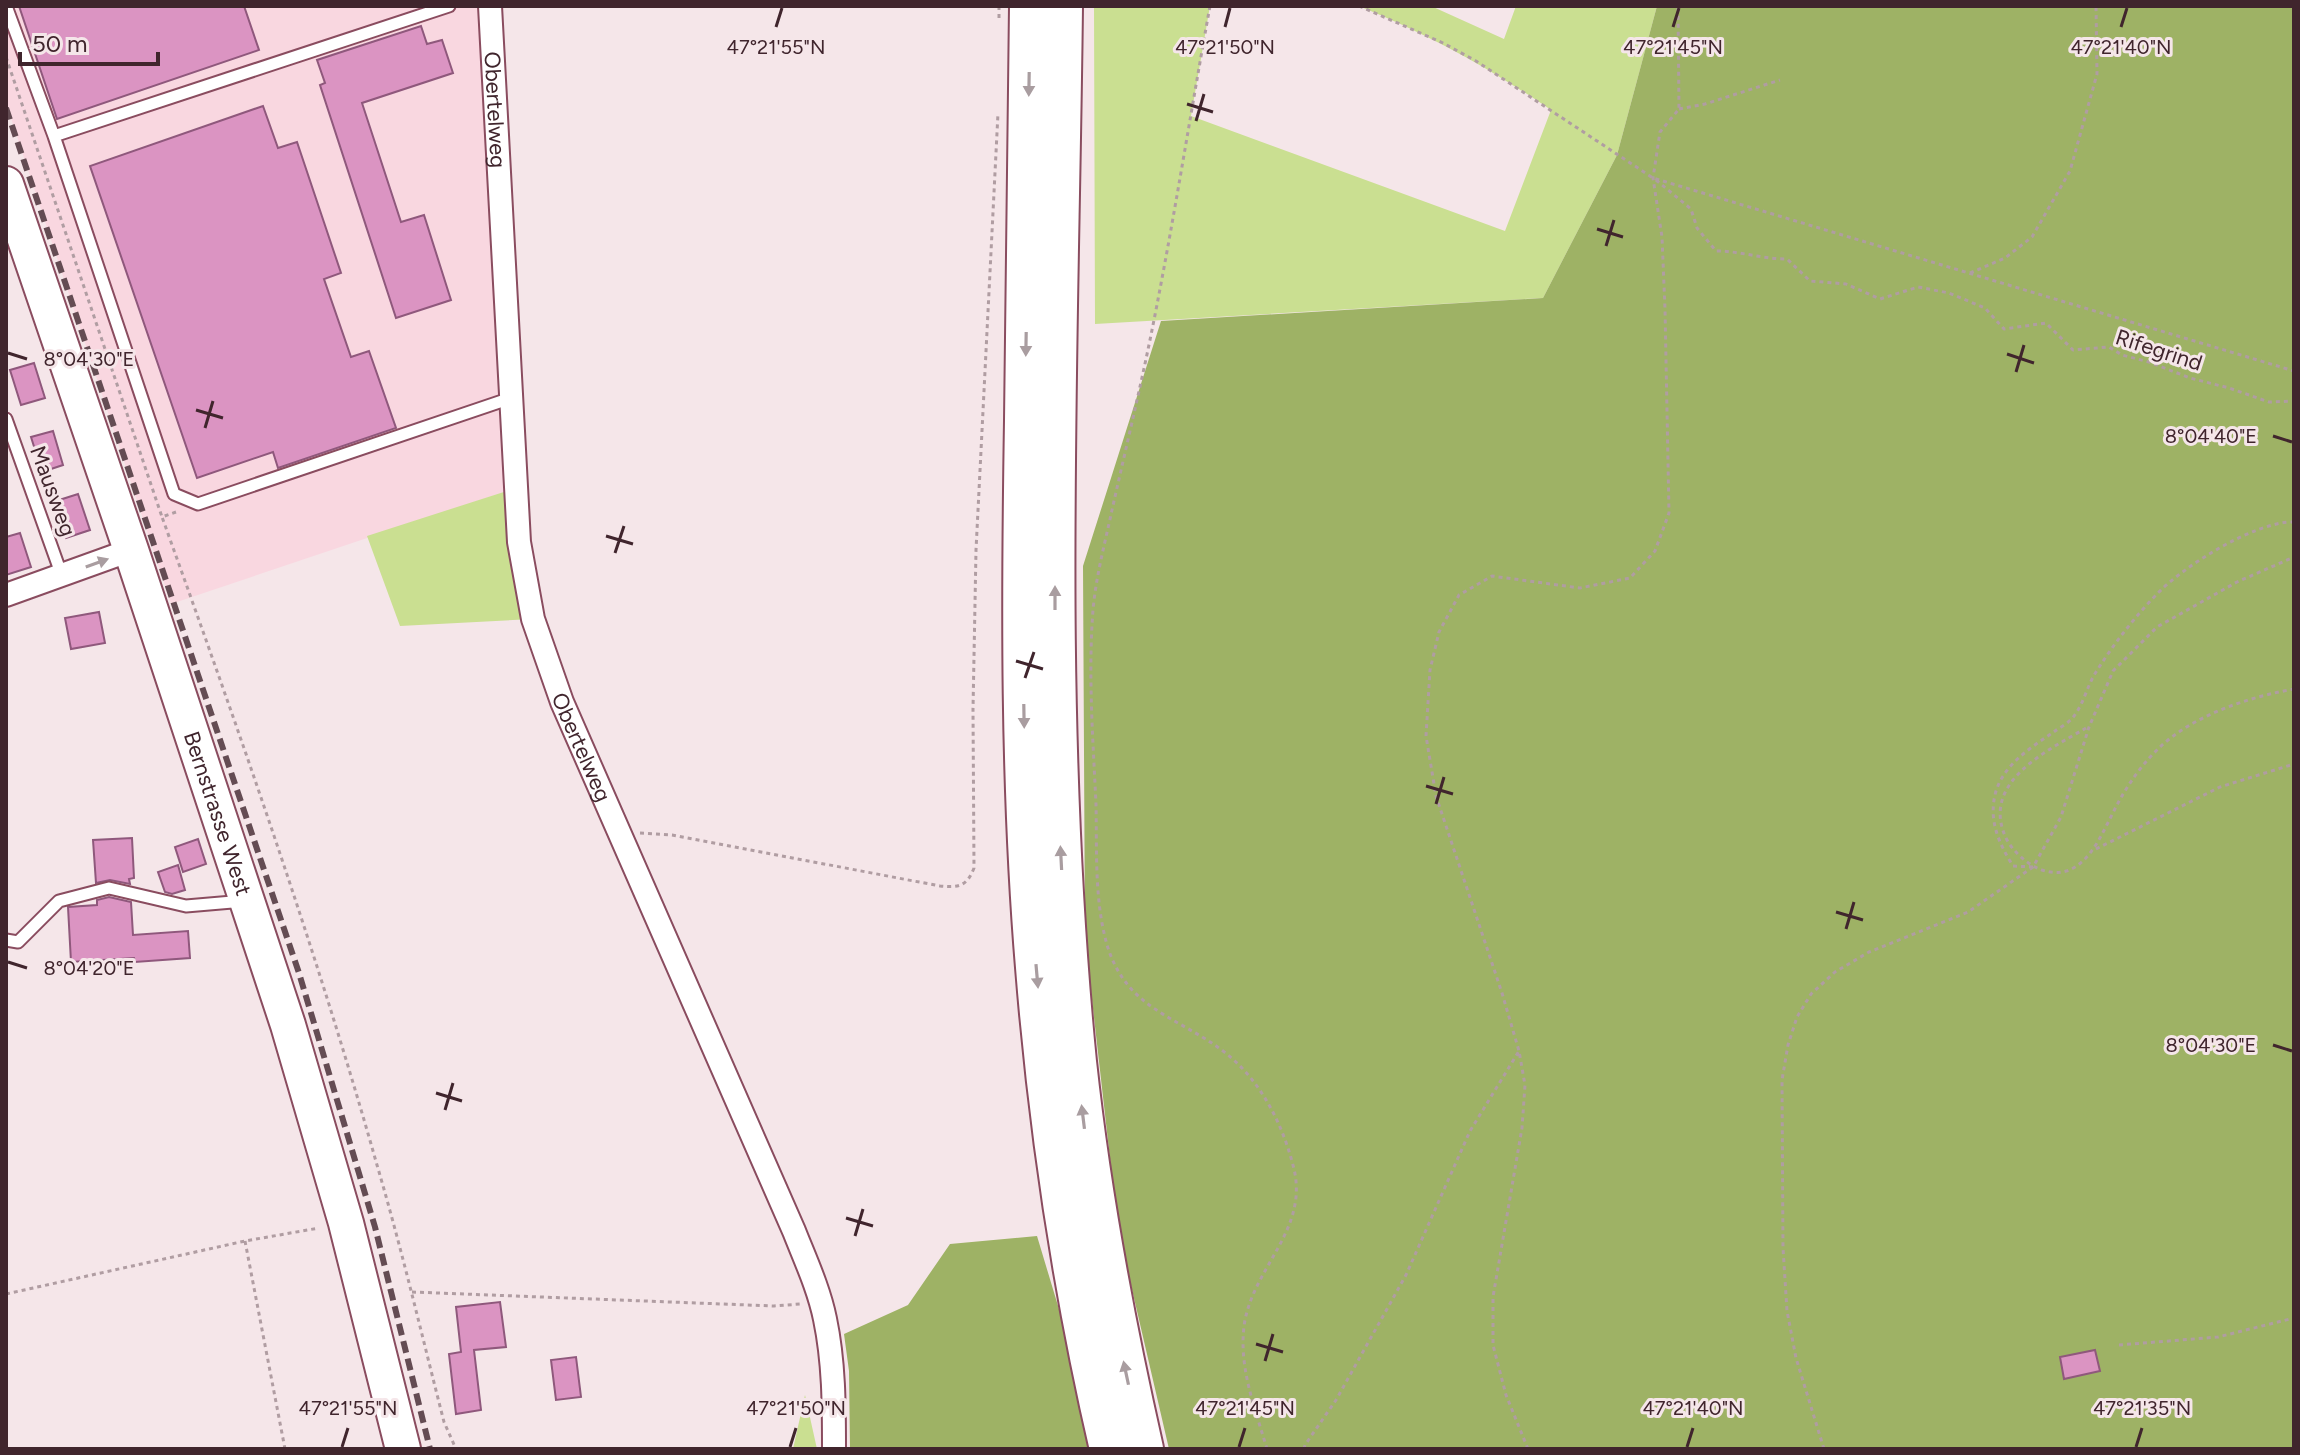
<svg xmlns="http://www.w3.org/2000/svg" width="2300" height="1455" font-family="Figtree,sans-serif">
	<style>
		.built { fill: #f9d7e0 }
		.green { fill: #cadf91 }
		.forest { fill: #9eb265 }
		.building { fill: #db94c2; stroke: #8f587c; stroke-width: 2 }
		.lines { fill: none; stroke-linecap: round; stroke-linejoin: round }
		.service-casing { stroke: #8a4c5f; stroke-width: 15 }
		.minor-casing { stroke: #8a4c5f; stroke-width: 26 }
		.primary-casing { stroke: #8a4c5f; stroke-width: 38 }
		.motorway-casing { stroke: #8a4c5f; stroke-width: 44 }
		.path { stroke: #b09da2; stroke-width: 3; stroke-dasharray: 4 4; stroke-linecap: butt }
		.service { stroke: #fff; stroke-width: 11 }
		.minor { stroke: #fff; stroke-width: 22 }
		.primary { stroke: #fff; stroke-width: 34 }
		.motorway { stroke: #fff; stroke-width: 40 }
		.rail { stroke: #644c53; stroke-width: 6; stroke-dasharray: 12 6; stroke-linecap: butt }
		.oneway { fill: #a99da0 }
		.ticks { fill: none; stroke: #40252d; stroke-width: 3 }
		.labels { text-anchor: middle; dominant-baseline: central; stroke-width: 6; stroke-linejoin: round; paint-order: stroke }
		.street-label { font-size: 22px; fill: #40252d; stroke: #f5e6e9 }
		.ticks-label { font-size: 20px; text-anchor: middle; fill: #40252d; stroke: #f5e6e9; stroke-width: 6; stroke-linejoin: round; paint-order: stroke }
	</style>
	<rect width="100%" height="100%" fill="#f5e6e9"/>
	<path class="built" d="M6,6H490L516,488L171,604L6,103Z"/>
	<path class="green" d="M1094,6H1210L1191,116L1505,231L1551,110C1488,67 1429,35 1359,6H1431L1504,39L1516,6H1657L1617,155L1543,298L1095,324Z
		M516,488L533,619L400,626L367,536Z
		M805,1395L817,1449H793Z"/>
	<path class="forest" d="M1657,6H2294V1449H1169L1118,1229L1085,938L1083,566L1161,321L1543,298L1617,155Z
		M1037,1236L1080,1379L1091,1449H850L849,1371L844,1334L908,1305L950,1244Z"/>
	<path class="building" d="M19,6H244L259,50L57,119Z
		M421,26L427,44L442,40L453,73L362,103L401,222L424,215L451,300L396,318L320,85L325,83L317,60Z
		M263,106L278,148L297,142L341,273L324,279L351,357L369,351L396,428L278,468L273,452L197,478L90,166Z
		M34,363L45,398L21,405L10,370Z
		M53,431L63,465L42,472L31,437Z
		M78,494L90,530L66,538L53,502Z
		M20,533L31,567L6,575V537Z
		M99,612L105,643L71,649L65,618Z
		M132,838L134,878L129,879L130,884L110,880L96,883L93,840Z
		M198,839L206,864L183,872L175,847Z
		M178,865L185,890L172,894L165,892L158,872Z
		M109,897L131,902L133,935L188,931L190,958L135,962L134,958L71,962L68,907L97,905V900Z
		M500,1302L506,1347L474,1350L481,1410L456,1414L449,1354L461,1352L456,1307Z
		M2095,1350L2100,1371L2064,1379L2060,1357Z
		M576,1357L581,1397L556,1400L551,1360Z"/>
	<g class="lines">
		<defs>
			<path id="service" d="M6,6L54,136
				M449,6L54,136L174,494L198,504L511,398
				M6,419L62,576
				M6,940L18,942L59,901L109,888L186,906L244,901"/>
			<g id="minor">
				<path id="s1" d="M490,6L519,542L533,619L562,702L794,1231C805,1259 819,1289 825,1319C834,1362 834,1405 834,1449"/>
				<path d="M6,595L131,550"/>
			</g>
			<g id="primary">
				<path id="s2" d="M6,184L131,550L288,1025L346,1223L403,1449"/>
			</g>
			<path id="motorway" d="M1030,6C1028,144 1027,283 1025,421C1022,603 1021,786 1036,967C1049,1130 1073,1290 1110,1449
				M1062,6C1058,357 1041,711 1076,1062C1090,1192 1114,1321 1143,1449"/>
		</defs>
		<use href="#service" class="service-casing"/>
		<use href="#minor" class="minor-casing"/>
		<use href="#primary" class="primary-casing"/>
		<use href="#motorway" class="motorway-casing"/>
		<path class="path" d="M999,6V18
			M1210,6C1190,116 1173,226 1151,335C1139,394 1125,452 1112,510C1105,543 1096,576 1093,610C1088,674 1093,740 1096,804C1097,852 1094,906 1109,951C1130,1010 1178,1017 1223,1051C1260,1079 1283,1124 1294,1169C1308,1229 1256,1265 1245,1320C1237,1364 1255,1408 1267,1449
			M1359,6L1443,43L1476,61L1653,178L2294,371
			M6,57L162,517
			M1679,109L1705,104L1780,80
			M1656,180L1691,209L1697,228L1716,251C1740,251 1762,259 1787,259L1810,281L1846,284L1880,299L1918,287L1949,293L1985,308L2004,329L2046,323L2073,350L2109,347L2122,355L2149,362L2190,378L2229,388L2269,402L2294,401
			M1970,273L2005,258L2032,237L2070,171L2097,74L2096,6
			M176,512L162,517C239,731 315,946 377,1165C402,1250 422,1336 444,1422L456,1449
			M2086,728C2047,751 1980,782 2006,838C2013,852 2028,865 2042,870C2085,884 2101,834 2117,805C2128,784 2143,763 2160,747C2194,715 2249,697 2294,689
			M640,833L672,835L940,886C959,888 967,886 974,868L973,709L976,550L998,113
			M2096,849L2220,787L2294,764
			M2033,867L2013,866C1998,842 1988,819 1996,791C2005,763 2032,747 2055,731C2061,727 2070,722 2074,716C2084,703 2087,686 2096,672C2113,645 2133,619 2156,595C2182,567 2255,521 2294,522
			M245,1241L285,1449
			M412,1292L774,1306L800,1304
			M6,1294L245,1241L319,1228
			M2119,1345L2218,1337L2294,1318
			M1304,1449L1305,1445L1336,1400L1406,1275L1470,1131L1519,1051
			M1528,1449L1506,1395L1493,1345V1297L1522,1128L1525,1085L1519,1051L1502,993L1436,796L1426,736L1430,670L1439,632L1459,595L1492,576L1580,588L1630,578L1655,551L1669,513L1665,309L1662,237L1653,178L1660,132L1679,109L1678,6
			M1824,1449L1796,1358L1787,1311L1783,1248L1782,1080L1788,1045L1797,1017L1811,994L1835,972L1869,952L1968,912L2033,867L2061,817L2089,727L2113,671L2157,627L2237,582L2294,557"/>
		<use href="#service" class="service"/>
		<use href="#minor" class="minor"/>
		<use href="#primary" class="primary"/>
		<use href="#motorway" class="motorway"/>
		<path class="rail" d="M6,108L299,973L375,1227L430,1449"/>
	</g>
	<defs><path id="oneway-solid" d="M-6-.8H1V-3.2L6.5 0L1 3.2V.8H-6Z" transform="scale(2)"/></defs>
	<g class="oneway">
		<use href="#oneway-solid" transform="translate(1029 84) rotate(91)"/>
		<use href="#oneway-solid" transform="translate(1026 344) rotate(91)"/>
		<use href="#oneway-solid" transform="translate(97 563) rotate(-20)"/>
		<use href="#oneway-solid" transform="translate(1055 598) rotate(-90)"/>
		<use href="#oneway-solid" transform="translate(1024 716) rotate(89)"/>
		<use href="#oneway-solid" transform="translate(1061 858) rotate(-93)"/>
		<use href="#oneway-solid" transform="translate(1037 976) rotate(85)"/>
		<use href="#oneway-solid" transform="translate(1083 1117) rotate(-97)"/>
		<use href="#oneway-solid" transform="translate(1126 1373) rotate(-102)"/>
	</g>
	<path class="ticks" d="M776,27L782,8M1225,27L1230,8M1673,27L1679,8M2121,27L2127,8M1187,104L1213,112M1196,121L1204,94M1597,229L1623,237M1606,246L1614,220M8,353L27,359M2007,354L2034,363M2016,372L2024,345M196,410L223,418M205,428L213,401M2273,436L2292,442M606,536L633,544M615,553L624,526M1016,661L1043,669M1025,678L1034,652M1426,786L1453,794M1436,804L1444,777M1836,912L1863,920M1846,929L1854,902M8,962L27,968M2273,1045L2292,1051M436,1093L462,1101M445,1110L453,1083M846,1218L873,1226M855,1236L863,1209M1256,1344L1283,1352M1265,1361L1273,1334M342,1447L348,1428M790,1447L796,1428M1239,1447L1245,1428M1687,1447L1693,1428M2136,1447L2142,1428"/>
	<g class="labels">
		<g class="street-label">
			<text stroke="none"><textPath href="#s1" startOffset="104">Obertelweg</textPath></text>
			<text transform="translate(2159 350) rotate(18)">Rifegrind</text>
			<text transform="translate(53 491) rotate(70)">Mausweg</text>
			<text stroke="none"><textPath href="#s1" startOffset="752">Obertelweg</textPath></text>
			<text stroke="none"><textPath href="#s2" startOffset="664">Bernstrasse West</textPath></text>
		</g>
	</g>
	<g class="ticks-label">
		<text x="776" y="54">47°21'55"N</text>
		<text x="1225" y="54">47°21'50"N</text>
		<text x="1673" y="54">47°21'45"N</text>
		<text x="2121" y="54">47°21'40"N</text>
		<text x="89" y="366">8°04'30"E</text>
		<text x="2211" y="443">8°04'40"E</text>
		<text x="89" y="975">8°04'20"E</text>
		<text x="2211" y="1052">8°04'30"E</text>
		<text x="348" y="1415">47°21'55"N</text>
		<text x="796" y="1415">47°21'50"N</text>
		<text x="1245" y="1415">47°21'45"N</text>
		<text x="1693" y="1415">47°21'40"N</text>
		<text x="2142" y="1415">47°21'35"N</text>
	</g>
	<rect width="2300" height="1455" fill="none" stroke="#40252d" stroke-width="16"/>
	<path d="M20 52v12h138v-12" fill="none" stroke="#40252d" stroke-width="4"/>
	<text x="32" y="52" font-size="24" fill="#40252d" stroke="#f5e6e9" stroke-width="6" paint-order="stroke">50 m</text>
</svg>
